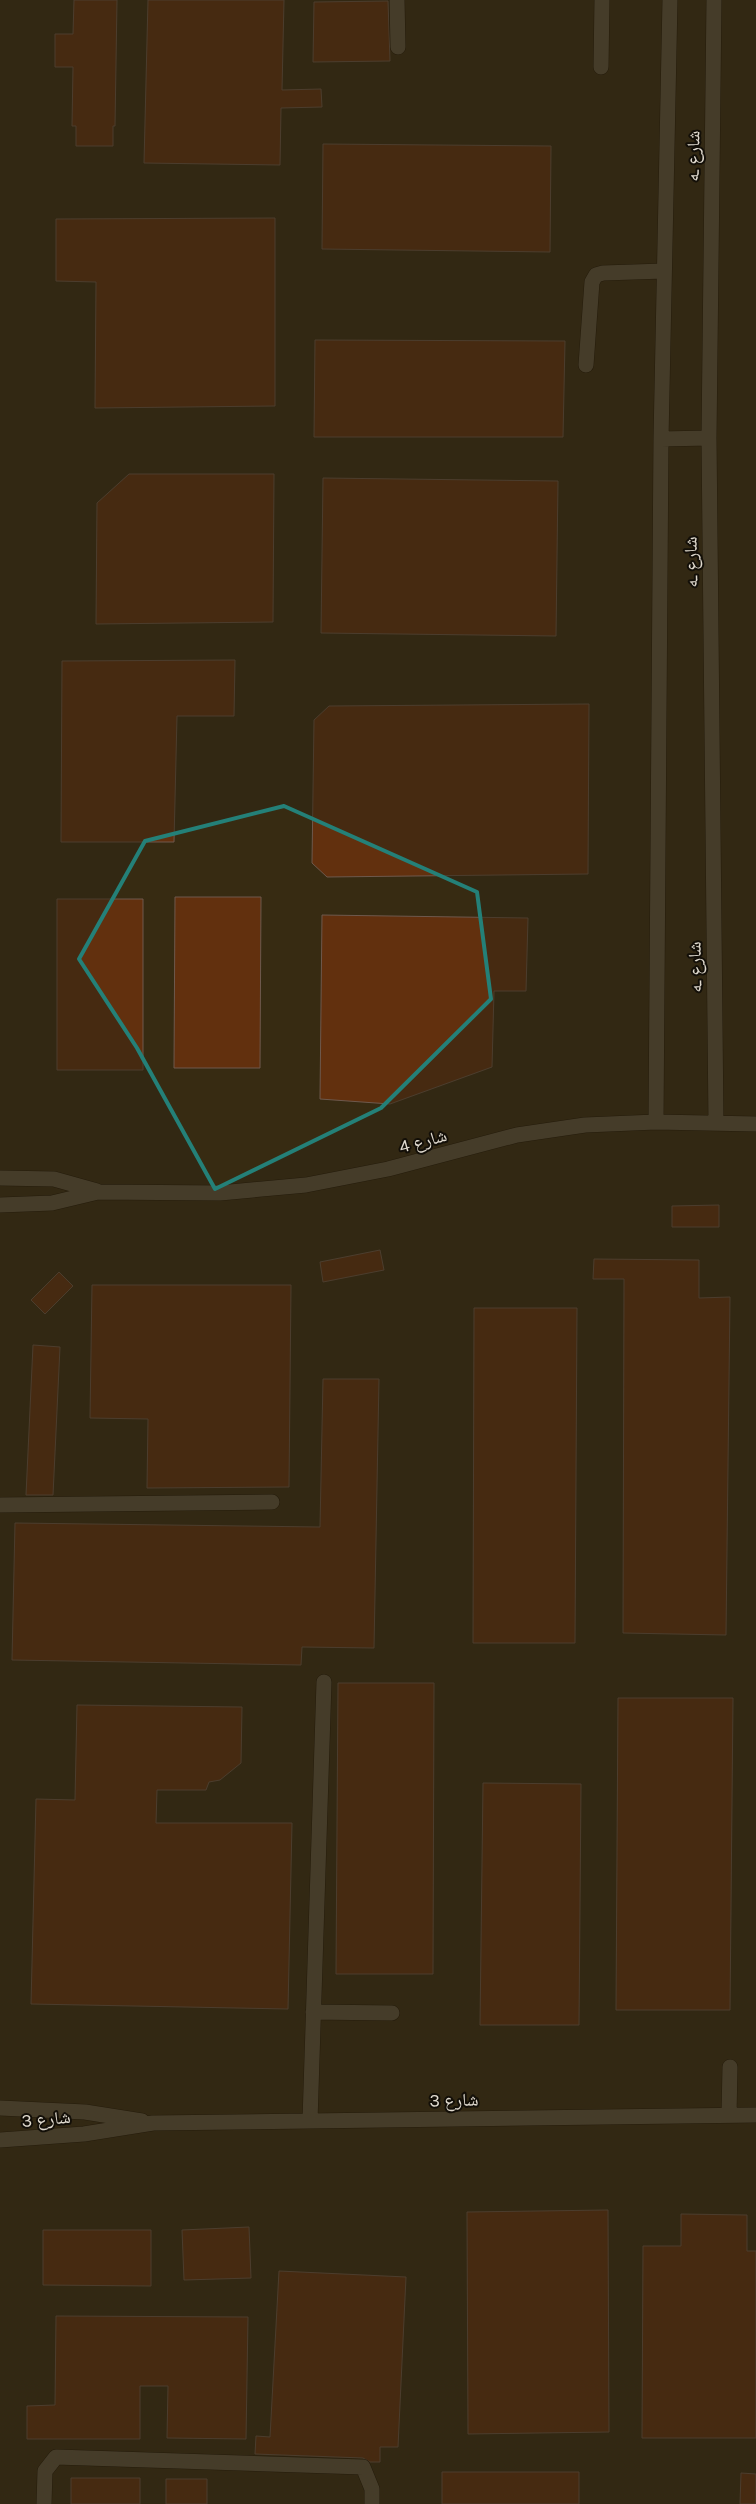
<svg xmlns="http://www.w3.org/2000/svg" width="756" height="2504" font-family="Karla,'Noto Naskh Arabic',sans-serif">
	<style>
		.built { fill: #372b12 }
		.building { fill: #62300e; stroke: #6e594d }
		.lines { fill: none; stroke-linecap: round; stroke-linejoin: round }
		.minor-casing { stroke: #170f01; stroke-width: 16 }
		.minor { stroke: #605743; stroke-width: 15 }
		.marked { fill: none; stroke: #248078; stroke-width: 4; stroke-linejoin: round }
		.labels { text-anchor: middle; dominant-baseline: central; stroke-width: 4; stroke-linejoin: round; paint-order: stroke }
		.street-label { font-size: 18px; fill: #e0dacf; stroke: #130f08 }
	</style>
	<rect width="100%" height="100%" fill="#2f2614"/>
	<path class="built" d="M0,0H756V2504H0Z"/>
	<path class="building" d="M74,0H117L115,126H113V146H76V126H72L73,67H55V34H73Z
		M148,0H284L282,90L321,89L322,107L281,108L280,165L144,163Z
		M388,1L390,61L313,62L314,2Z
		M323,144L551,146L550,252L322,249Z
		M275,218V406L95,408L96,282L56,281V219Z
		M315,340L565,341L563,437H314Z
		M129,474H274L273,622L96,624L97,503Z
		M323,478L558,481L556,636L321,633Z
		M235,660L234,716H177L174,842H61L62,661Z
		M589,704L588,874L327,877L312,863L314,720L329,706Z
		M175,897H261L260,1068H174Z
		M57,899H143V1070H57Z
		M322,915L528,918L526,991H494L492,1067L390,1104L320,1099Z
		M719,1205V1227H672V1206Z
		M380,1250L384,1270L323,1282L320,1262Z
		M594,1259L699,1260V1298L730,1297L726,1635L623,1633L624,1279H593Z
		M59,1272L73,1286L45,1314L31,1300Z
		M92,1285H291L289,1487L147,1488L148,1419L90,1418Z
		M474,1308H577L575,1643H473Z
		M33,1345L60,1347L53,1495H26Z
		M323,1379H379L374,1648L302,1647L301,1665L12,1660L15,1523L320,1527Z
		M338,1683H434L433,1974H336Z
		M618,1698H733L730,2010H616Z
		M77,1705L242,1707L241,1763L220,1780L209,1782L206,1790H157L156,1823H292L288,2009L31,2004L36,1799L75,1800Z
		M483,1783L581,1784L579,2025H480Z
		M608,2210L609,2432L468,2434L467,2212Z
		M681,2214L747,2215V2251H756V2438H642L643,2246H681Z
		M249,2227L251,2278L184,2280L182,2230Z
		M43,2230H151V2286L43,2285Z
		M279,2271L406,2277L398,2447H380V2462H370L363,2458L255,2454L256,2436L270,2437Z
		M56,2316L248,2317L246,2439L167,2438L168,2386H140V2439H27V2406L55,2405Z
		M442,2472H579V2504H442Z
		M741,2473L756,2474V2504H740Z
		M71,2478H140V2504H71Z
		M166,2479H207V2504H166Z"/>
	<g class="lines">
		<defs>
			<path id="minor" d="M397,0L398,47
				M714,0L709,438L716,1123
				M601,67L602,0
				M586,365L592,282L596,275L603,273L664,271
				M661,439L709,438
				M656,1122L661,439L670,0
				M0,1178L54,1179L97,1191
				M0,1205L52,1203L98,1192L220,1193L306,1185L388,1169L517,1135L585,1125L656,1122L756,1124
				M0,1505L272,1502
				M313,2012L392,2013
				M0,2108L85,2112L142,2121
				M729,2115L730,2067
				M310,2121L324,1682
				M0,2140L84,2134L153,2123L756,2115
				M44,2504L45,2471L56,2457L363,2467L372,2489V2504"/>
		</defs>
		<use href="#minor" class="minor-casing"/>
		<use href="#minor" class="minor"/>
	</g>
	<path d="M0 0H756V2504H0ZM284,806L477,892L491,999L381,1108L215,1189L137,1048L79,959L145,841Z" fill="#2f2614" fill-opacity=".55" fill-rule="evenodd"/>
	<path class="marked" d="M284,806L477,892L491,999L381,1108L215,1189L137,1048L79,959L145,841Z"/>
	<g class="labels">
		<g class="street-label">
			<text transform="translate(693 156) rotate(-89)">شارع ـه</text>
			<text transform="translate(691 562) rotate(-91)">شارع ـه</text>
			<text transform="translate(695 967) rotate(-91)">شارع ـه</text>
			<text transform="translate(423 1141) rotate(-15)">شارع 4</text>
			<text transform="translate(454 2100) rotate(-1)">شارع 3</text>
			<text transform="translate(46 2119) rotate(-5)">شارع 3</text>
		</g>
	</g>
</svg>
